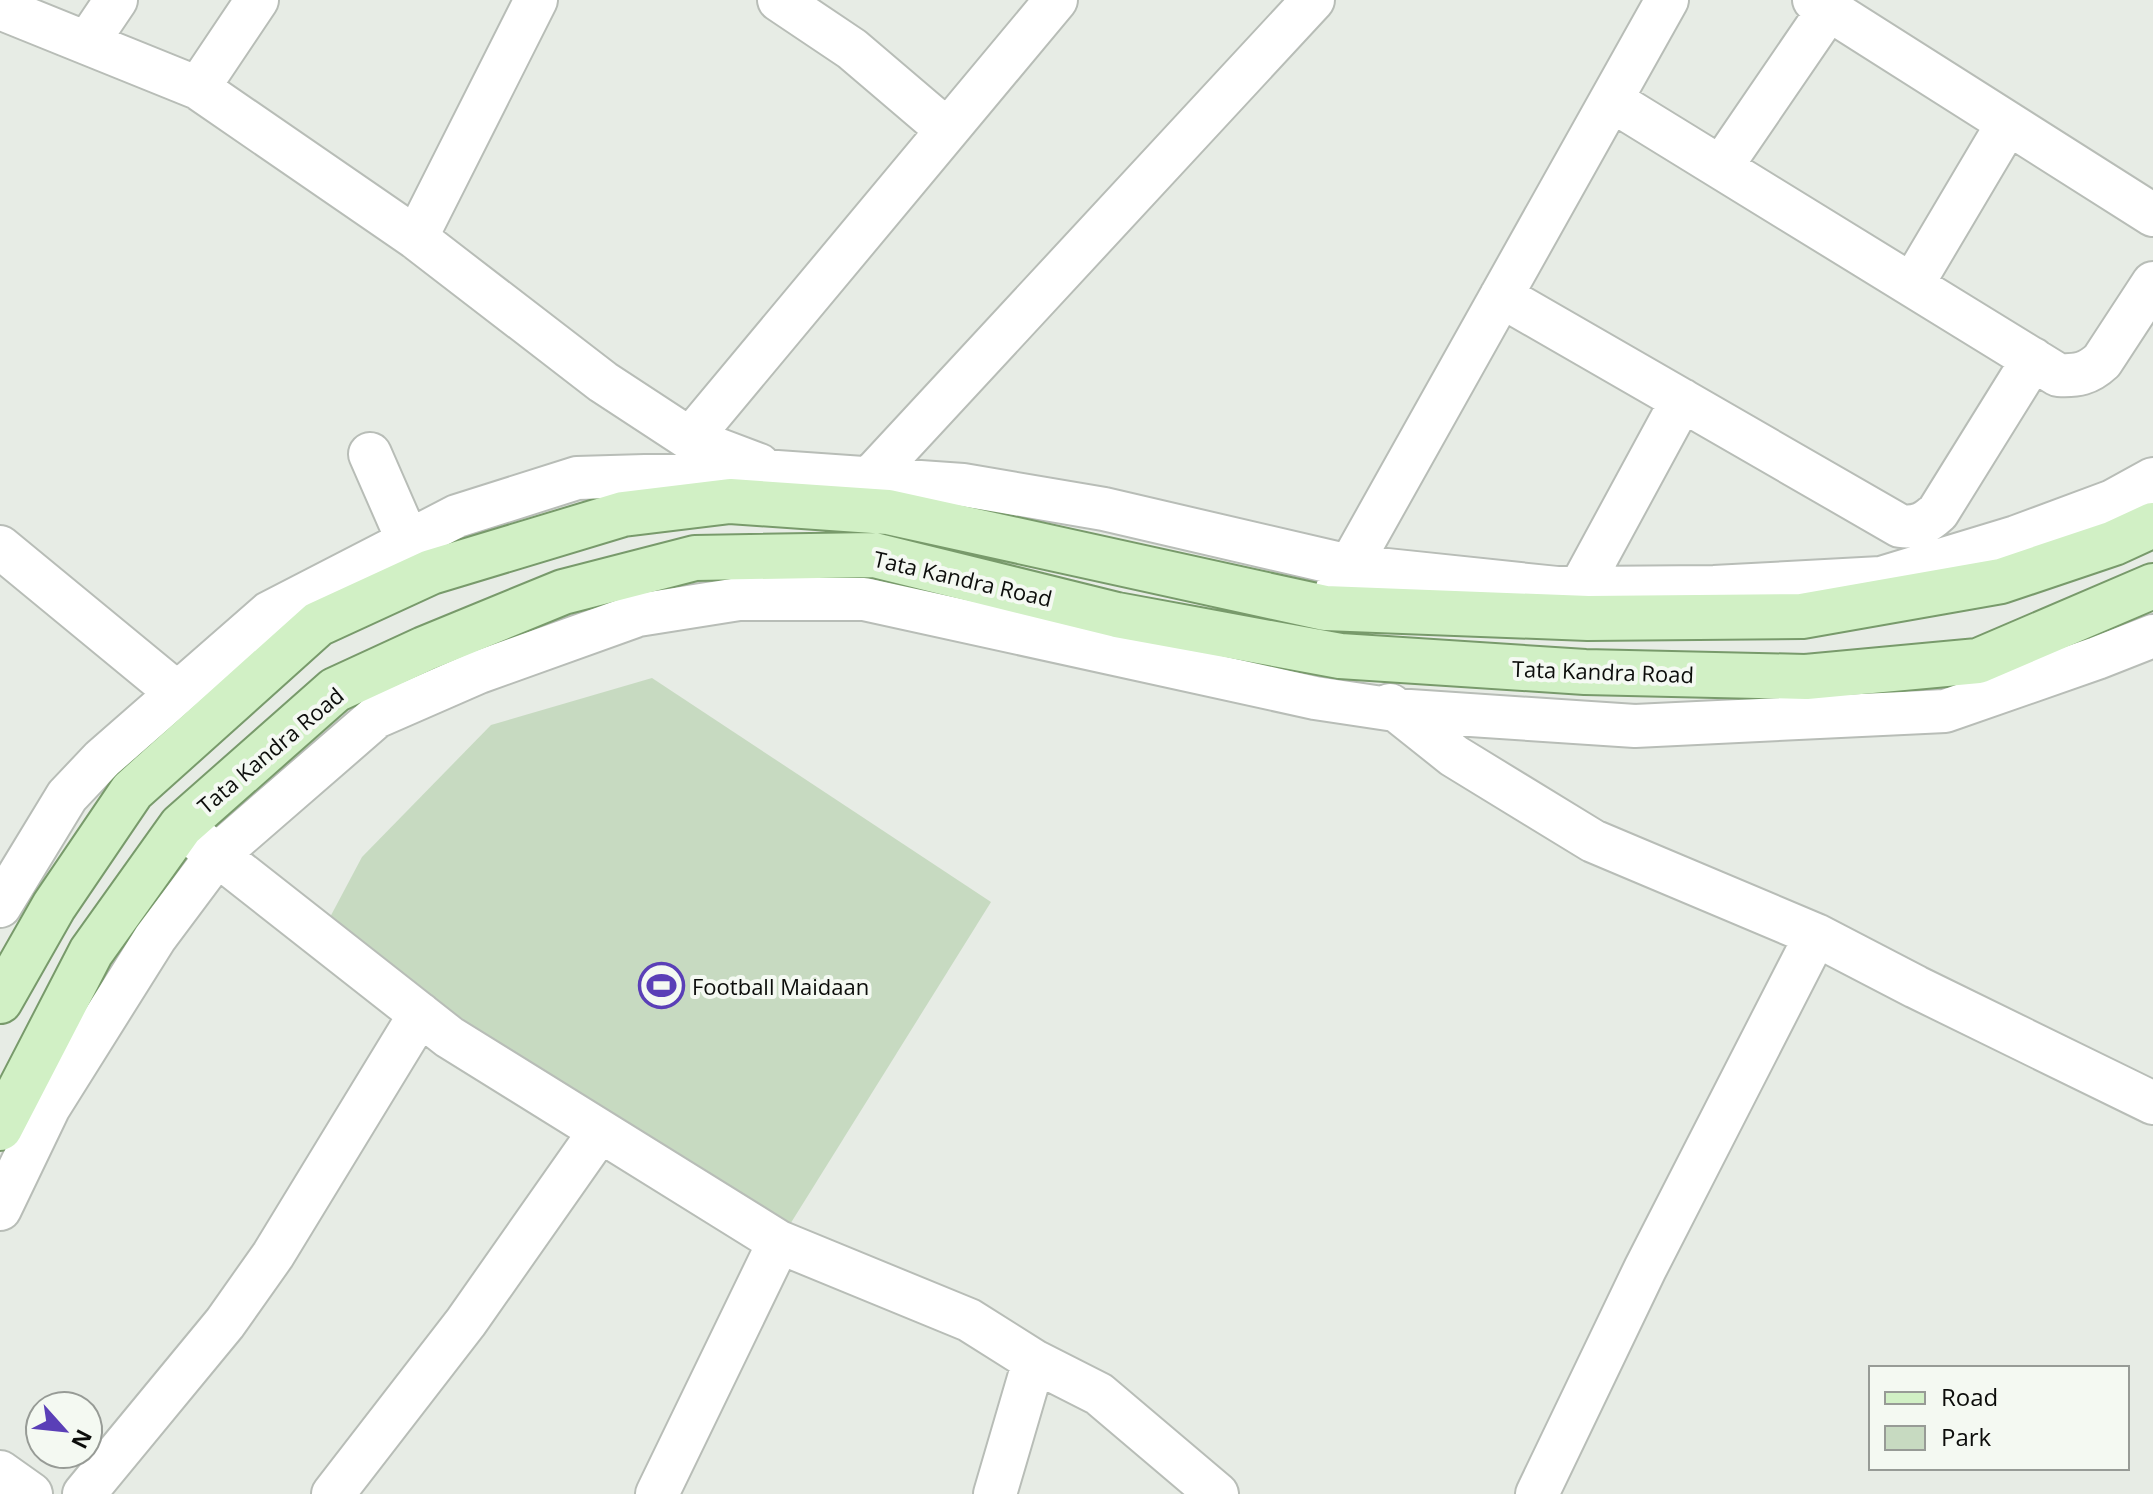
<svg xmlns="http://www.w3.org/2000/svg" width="2153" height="1494" font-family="'Open Sans',sans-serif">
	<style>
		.green { fill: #c7dac1 }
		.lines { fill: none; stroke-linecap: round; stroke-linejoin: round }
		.minor-casing { stroke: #b8bdb7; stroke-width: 46 }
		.major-casing { stroke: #789a6b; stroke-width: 48 }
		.minor { stroke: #fff; stroke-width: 42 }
		.major { stroke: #d1f0c5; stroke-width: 44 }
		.labels { text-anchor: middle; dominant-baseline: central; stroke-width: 8; stroke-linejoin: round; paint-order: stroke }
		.street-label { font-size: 22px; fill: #0c0d0b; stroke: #f4f9f2 }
		.poi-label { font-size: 22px; fill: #0c0d0b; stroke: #f4f9f2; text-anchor: start }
	</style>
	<rect width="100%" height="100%" fill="#e7ece5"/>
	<path class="green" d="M652,678L991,902L779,1242L320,936L362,857L491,725Z"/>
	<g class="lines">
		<defs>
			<path id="minor" d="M779,0L852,49L947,130
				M1814,0L2153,215
				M0,8L198,88L416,238L603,382L690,439L759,465
				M87,43L116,0
				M198,88L257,0
				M1611,100L2058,375C2077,376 2088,374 2102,361L2153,283
				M1721,167L1829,9
				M416,238L536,0
				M1912,285L2008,123
				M1501,296L1900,526C1918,528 1926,523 1938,512L2033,359
				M690,439L1056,0
				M370,454L408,541L425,564
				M871,477L1313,0
				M0,547L176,692
				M1580,588L1682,400
				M1337,589L1667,0
				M1390,705L1454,756L1593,841L1816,935L1916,987L2153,1103
				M197,839L449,1037L779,1242L969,1320L1034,1361L1099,1394L1217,1494
				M0,906L67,796L102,759L269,613L457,516L577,478L777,472L963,485L1104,509L1349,566L1557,588H1580L1714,587L1881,578L2016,537L2113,501L2153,479
				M0,1209L49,1107L155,938L217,855L376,717L479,672L638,615L739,599H864L1315,698L1395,710L1635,726L1945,711L2097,658L2153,636
				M0,1472L31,1494
				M84,1494L225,1323L273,1255L420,1014
				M333,1494L466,1322L600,1131
				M657,1494L779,1242
				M995,1494L1034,1361
				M1537,1494L1645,1269L1816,935"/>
			<path id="major" d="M0,1001L54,906L132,791L318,624L431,572L623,514L730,501L888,512L1325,608L1588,618L1802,616L2001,581L2114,543L2153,525
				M0,1128L91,952L181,826L335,690L424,649L563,592L695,558L874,555L1117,615L1340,656L1585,672L1806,677L1978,661L2153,586"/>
		</defs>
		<use href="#minor" class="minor-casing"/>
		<use href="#major" class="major-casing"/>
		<use href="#minor" class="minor"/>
		<use href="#major" class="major"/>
	</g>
	<defs>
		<symbol id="stadium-ring" viewBox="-11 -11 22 22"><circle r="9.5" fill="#f4f9f2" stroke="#5a3fb7" stroke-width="1.5"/><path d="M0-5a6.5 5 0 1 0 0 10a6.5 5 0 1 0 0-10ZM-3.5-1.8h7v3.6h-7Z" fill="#5a3fb7"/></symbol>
	</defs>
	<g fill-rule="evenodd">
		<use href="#stadium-ring" x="636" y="960" width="51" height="51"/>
	</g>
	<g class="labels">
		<g class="street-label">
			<text transform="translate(963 578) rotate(13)">Tata Kandra Road</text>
			<text transform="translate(1603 671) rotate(2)">Tata Kandra Road</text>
			<text transform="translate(270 750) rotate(-40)">Tata Kandra Road</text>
		</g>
		<g class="poi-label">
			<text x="692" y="986">Football Maidaan</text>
		</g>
	</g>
	<rect x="1869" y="1366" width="260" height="104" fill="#f4f9f2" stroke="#979b96" stroke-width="2"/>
	<rect x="1885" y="1392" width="40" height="12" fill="#d1f0c5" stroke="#979b96" stroke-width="2"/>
	<text x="1941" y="1406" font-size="24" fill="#0c0d0b">Road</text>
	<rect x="1885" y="1426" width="40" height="24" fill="#c7dac1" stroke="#979b96" stroke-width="2"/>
	<text x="1941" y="1446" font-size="24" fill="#0c0d0b">Park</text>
	<g transform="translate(64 1430) rotate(117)"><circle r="38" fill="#f4f9f2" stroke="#979b96" stroke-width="2"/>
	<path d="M0-6L14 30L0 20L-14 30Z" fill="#5a3fb7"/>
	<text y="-12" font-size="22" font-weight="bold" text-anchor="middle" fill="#0c0d0b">N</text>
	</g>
</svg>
